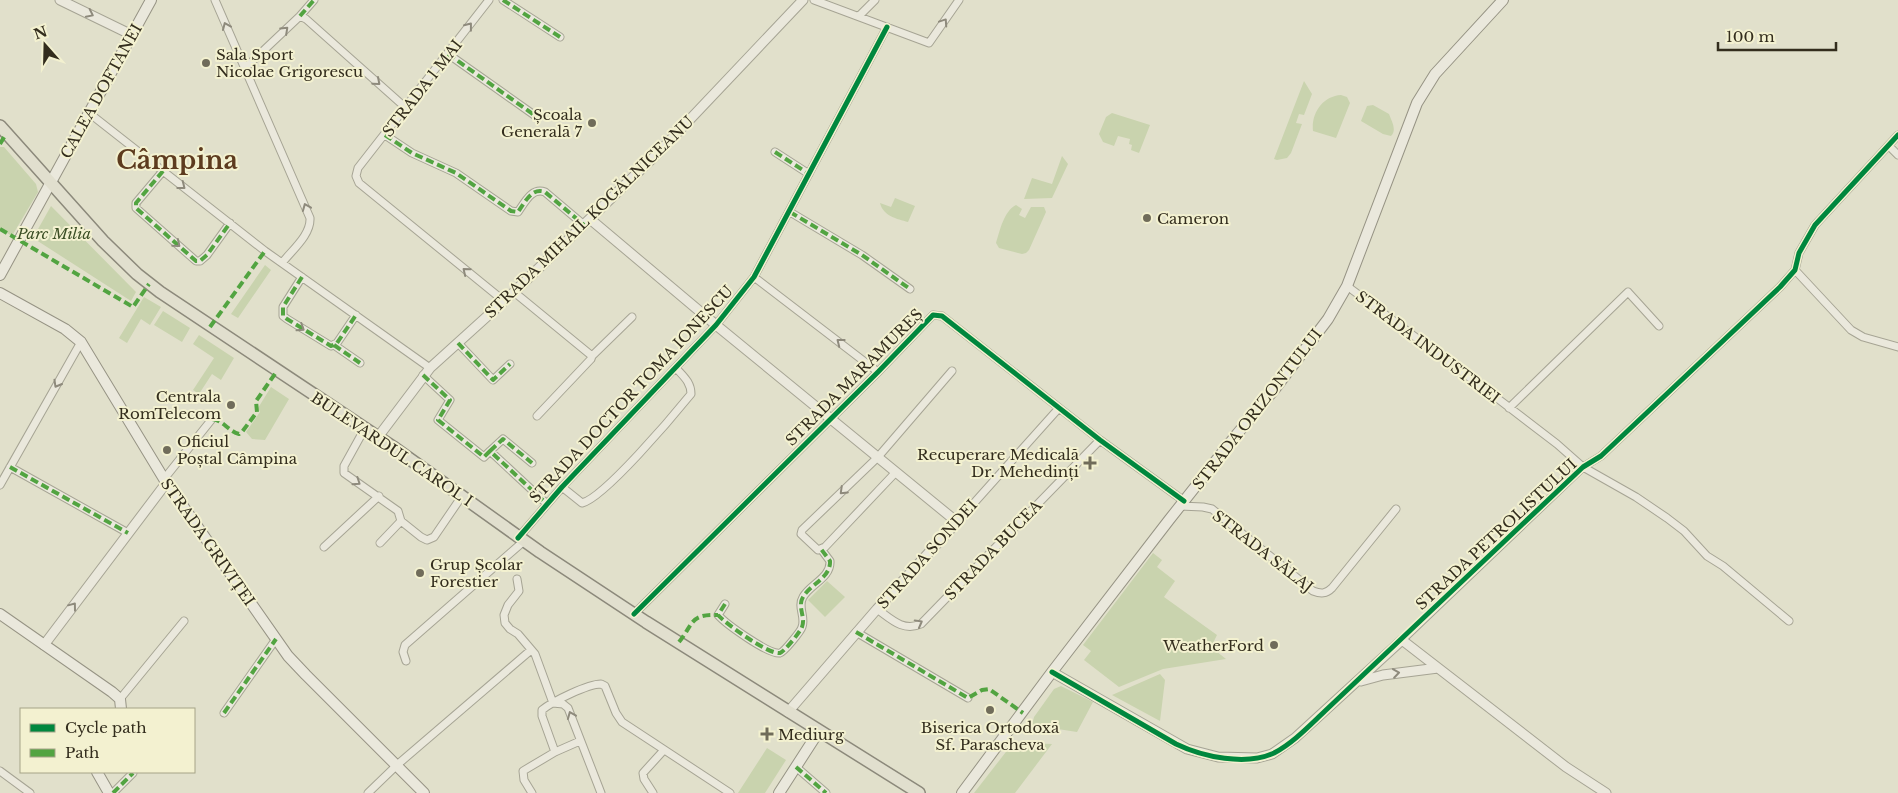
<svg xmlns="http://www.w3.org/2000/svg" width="1898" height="793" font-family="'Libre Baskerville',serif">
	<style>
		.green { fill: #c9d3ae }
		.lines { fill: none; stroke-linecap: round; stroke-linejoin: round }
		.minor-casing { stroke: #a6a494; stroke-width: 9 }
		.tertiary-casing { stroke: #a6a494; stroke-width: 11 }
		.secondary-casing { stroke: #969384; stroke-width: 12 }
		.primary-casing { stroke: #8c897b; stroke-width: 14 }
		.minor { stroke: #eae8dc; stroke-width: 7 }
		.tertiary { stroke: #eae8dc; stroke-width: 9 }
		.secondary { stroke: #eae8dc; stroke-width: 10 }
		.primary { stroke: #e1dfce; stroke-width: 11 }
		.quiet { stroke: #52a441; stroke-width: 4; stroke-dasharray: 8 4; stroke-linecap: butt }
		.cycleway-casing { stroke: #f3f1d0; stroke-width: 8 }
		.cycleway { stroke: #00873e; stroke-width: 5 }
		.oneway { stroke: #8e8a7c }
		.poi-dot { fill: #706c5a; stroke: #f3f1d0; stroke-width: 2 }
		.labels { text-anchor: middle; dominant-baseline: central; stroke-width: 4; stroke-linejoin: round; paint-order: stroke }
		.poi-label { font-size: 15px; fill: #332d1d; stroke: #f3f1d0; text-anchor: start }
		.street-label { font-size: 15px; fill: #332d1d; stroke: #f3f1d0 }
		.park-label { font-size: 15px; font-style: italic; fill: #3b4f25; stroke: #f3f1d0 }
		.town-label { font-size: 25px; font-weight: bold; fill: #5d3b1f; stroke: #f3f1d0 }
	</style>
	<rect width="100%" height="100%" fill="#e1e0cb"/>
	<path class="green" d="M1304,81L1312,94L1304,115L1299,114L1296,123L1302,124L1291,153L1287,158L1277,160L1274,159Z
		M1341,95L1347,97L1350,103L1336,138L1313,131C1311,113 1323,96 1341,95Z
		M1373,105L1389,114C1392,122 1397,130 1391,136L1383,134L1361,121L1367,106Z
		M1112,113L1150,125L1139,153L1131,150L1132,145L1129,144L1130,139L1118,136L1114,146L1103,142L1099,134L1106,117Z
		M0,147H4L36,184L38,192L12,236L0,229Z
		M1062,156L1068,164L1052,198L1024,199L1032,178L1052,184Z
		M895,198L915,206L908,222C897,219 883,216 880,203L891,207Z
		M1016,205L1022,209L1019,215L1025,218L1031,207H1044L1046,212L1029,250L1026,253L1022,254L999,248L996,243C1000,230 1004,211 1016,205Z
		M51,206L136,292L131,301L33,238Z
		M265,265L271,270L238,318L231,314Z
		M144,297L161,307L150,325L141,319L127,343L119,338Z
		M163,311L190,328L182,342L154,325Z
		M199,335L234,358L221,380L212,374L199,394L193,390L214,358L193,344Z
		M271,387L289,399L265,440L252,439L246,432L260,412L258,408Z
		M1153,553L1162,560L1157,567L1175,581L1164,597L1217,635L1211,647L1226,659L1163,669L1119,687L1084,660L1091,651L1083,645Z
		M827,581L845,597L825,617L808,600Z
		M1160,674L1165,680L1160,721L1112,695Z
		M1061,686L1093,702L1077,732L1032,725L1034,717L1054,689Z
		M1024,743L1052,744L1015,793H974L1009,748L1014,745Z
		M767,748L786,760L765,793H738Z"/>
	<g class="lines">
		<defs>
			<path id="minor" d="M215,0L310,218C311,235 292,250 282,263
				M489,0L358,168L356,176L359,183L504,301
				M503,0L560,37
				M814,0L929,43L959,0
				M300,16L306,19L406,108
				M859,16L875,0
				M448,54L537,117
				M245,68L300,16L314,0
				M89,113L265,251L430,368
				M385,135L412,153L456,173L511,211L518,212C525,202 532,187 545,192L584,225
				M1889,146L1898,155
				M775,152L809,174
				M163,171L136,203V208L196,261H200L207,255L230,223
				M790,212L862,255L910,289
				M1795,270L1851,330L1863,337L1898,347
				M302,277L283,307V316L287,319L331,346L337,343L356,315
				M754,277L878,372
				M1347,286L1493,395L1557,444L1583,467L1636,497L1667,518L1684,531L1707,556L1723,566L1789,621
				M514,292L592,356
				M458,343L493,380L510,364
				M334,345L360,363
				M423,375L450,400L438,420L484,457L490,451L547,504
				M1509,408L1628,292L1659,326
				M537,416L591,359L592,356L632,317
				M365,428L344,466V473L398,511L401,521L421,537L427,540L434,537L462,496
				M490,451L503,439L532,463
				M10,467L128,533
				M896,472L825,547L818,550L801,534L802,530L878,457L952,371
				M164,479L212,419
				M0,485L81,342
				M562,487L582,503C604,498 674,415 691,394C691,382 683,376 676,368
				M1180,506L1203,507L1212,509L1313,591C1321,594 1326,594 1332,588L1396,509
				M957,522L1059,408
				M518,538L562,487L716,325L754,277L887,27
				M380,543L401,521
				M324,547L379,496
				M517,579L519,591L508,605L504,615L505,623L510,629L518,634L535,654L553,703
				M725,604L718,615C726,624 769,655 780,653C784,652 801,631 802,627C806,617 797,607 803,597C810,584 831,578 830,561L821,549
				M877,609C891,619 903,632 921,624L1100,440
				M634,614L878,372L933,315L942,316L1100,440L1184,501
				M856,632L968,698
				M1402,640L1583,467L1601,456L1780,287L1795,270L1799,253L1815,225L1898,135
				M406,661L403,652L405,645L524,541
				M120,699L184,621
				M553,703L563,704L568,708L601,793
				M224,713L276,639
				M555,752L542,716V710C553,701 588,684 601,684L605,686L616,713L622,722L730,793
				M796,767L826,793
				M0,771L30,793
				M113,793L133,773
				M368,793L397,765L531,650
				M532,793L524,780L523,771L555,752L580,741
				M653,793L644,779L643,773L663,751"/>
			<path id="tertiary" d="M60,0L132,35
				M590,219L716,325L957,522L877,609L788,712
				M378,437L430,368L514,292L659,152L803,0
				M44,645L167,482
				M1052,672L1187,749L1218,757L1257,758L1272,754L1295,738L1402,640L1566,767L1606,793
				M1361,681L1383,675L1438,668"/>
			<path id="secondary" d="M0,275L151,0
				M0,293L65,329L81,342L164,479L288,656L306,675L424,793
				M0,614L112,692L120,699L121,709
				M97,772L109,793
				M779,793L819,731
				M962,793L1052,672L1169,520L1237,434L1274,390L1328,319L1347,286L1417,103L1435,74L1503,0"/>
			<path id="primary" d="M0,126L103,241L137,274L160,292L393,447L540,552L646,622L919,793"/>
		</defs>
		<use href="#minor" class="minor-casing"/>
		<use href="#tertiary" class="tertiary-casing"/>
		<use href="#secondary" class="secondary-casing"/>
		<use href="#primary" class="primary-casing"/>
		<use href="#minor" class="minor"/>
		<use href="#tertiary" class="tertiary"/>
		<use href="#secondary" class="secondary"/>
		<use href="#primary" class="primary"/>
		<path class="quiet" d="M503,0L560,37
			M300,16L314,0
			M448,54L537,117
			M385,135L412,153L456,173L511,211L518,212C525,202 532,187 545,192L584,225
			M0,144L6,134
			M775,152L809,174
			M163,171L136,203V208L196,261H200L207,255L230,223
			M790,212L862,255L910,289
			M0,229L133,307L149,284
			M302,277L283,307V316L287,319L331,346L337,343L356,315
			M210,327L265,251
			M458,343L493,380L510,364
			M334,345L360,363
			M423,375L450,400L438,420L484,457L490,451L547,504
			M212,419C223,420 228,431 239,434L242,432L257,412L256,401L277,371
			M490,451L503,439L532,463
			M10,467L128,533
			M725,604L718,615C726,624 769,655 780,653C784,652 801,631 802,627C806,617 797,607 803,597C810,584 831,578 830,561L821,549
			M856,632L968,698L982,690L989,689L1023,713
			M679,642C694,623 690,614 718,615
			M224,713L276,639
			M796,767L826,793
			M113,793L133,773"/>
		<defs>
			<path id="cycleway" d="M518,538L562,487L716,325L754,277L887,27
				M634,614L878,372L933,315L942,316L1100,440L1184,501
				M1052,672L1176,744C1203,757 1246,766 1274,753C1293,743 1309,726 1325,711L1583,467L1601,456L1780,287L1795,270L1799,253L1815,225L1898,135"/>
		</defs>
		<use href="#cycleway" class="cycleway-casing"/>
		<use href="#cycleway" class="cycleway"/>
	</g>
	<defs><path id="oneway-chevron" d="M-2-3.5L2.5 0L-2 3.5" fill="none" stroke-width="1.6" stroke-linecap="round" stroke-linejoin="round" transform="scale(1.25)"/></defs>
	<g class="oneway">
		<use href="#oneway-chevron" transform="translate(90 14) rotate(26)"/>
		<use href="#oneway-chevron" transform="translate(944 22) rotate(-56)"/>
		<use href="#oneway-chevron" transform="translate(226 26) rotate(-113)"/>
		<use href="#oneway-chevron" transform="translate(469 26) rotate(-52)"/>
		<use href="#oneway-chevron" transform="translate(285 30) rotate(-43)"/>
		<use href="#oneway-chevron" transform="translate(377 82) rotate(41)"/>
		<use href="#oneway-chevron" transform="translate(182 186) rotate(38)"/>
		<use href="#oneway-chevron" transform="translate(306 207) rotate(-112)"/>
		<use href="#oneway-chevron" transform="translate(177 244) rotate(40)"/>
		<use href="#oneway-chevron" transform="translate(466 271) rotate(-141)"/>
		<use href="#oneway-chevron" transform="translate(301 328) rotate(33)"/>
		<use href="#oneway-chevron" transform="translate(840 342) rotate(-142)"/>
		<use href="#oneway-chevron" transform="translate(57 384) rotate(120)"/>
		<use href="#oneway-chevron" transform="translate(357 482) rotate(34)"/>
		<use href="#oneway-chevron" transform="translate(843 491) rotate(136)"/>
		<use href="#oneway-chevron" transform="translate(73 606) rotate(-53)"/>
		<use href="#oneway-chevron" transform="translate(919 623) rotate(-29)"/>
		<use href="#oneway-chevron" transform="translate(1396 673) rotate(-8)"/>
		<use href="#oneway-chevron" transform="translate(571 715) rotate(-112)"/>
	</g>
	<g class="poi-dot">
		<circle cx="206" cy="63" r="5"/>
		<circle cx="592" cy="123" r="5"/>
		<circle cx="1147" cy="218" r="5"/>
		<circle cx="231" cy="405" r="5"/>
		<circle cx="167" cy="450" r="5"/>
		<path d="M1087.5 455.5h5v5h5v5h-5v5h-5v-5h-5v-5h5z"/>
		<circle cx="420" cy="573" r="5"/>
		<circle cx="1274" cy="645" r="5"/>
		<circle cx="990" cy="710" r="5"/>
		<path d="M764.5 726.5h5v5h5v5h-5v5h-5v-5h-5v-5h5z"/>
	</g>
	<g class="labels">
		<g class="poi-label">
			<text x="216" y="54">Sala Sport<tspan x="216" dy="17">Nicolae Grigorescu</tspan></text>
			<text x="582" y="114" text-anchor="end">Școala<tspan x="582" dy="17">Generală 7</tspan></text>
			<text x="1157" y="218">Cameron</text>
			<text x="221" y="396" text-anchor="end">Centrala<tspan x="221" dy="17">RomTelecom</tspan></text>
			<text x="177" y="441">Oficiul<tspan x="177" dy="17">Poștal Câmpina</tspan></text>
			<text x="1079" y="454" text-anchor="end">Recuperare Medicală<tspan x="1079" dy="17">Dr. Mehedinți</tspan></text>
			<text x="430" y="564">Grup Școlar<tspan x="430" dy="17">Forestier</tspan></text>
			<text x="1264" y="645" text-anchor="end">WeatherFord</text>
			<text x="990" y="727" text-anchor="middle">Biserica Ortodoxă<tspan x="990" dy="17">Sf. Parascheva</tspan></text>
			<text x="778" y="734">Mediurg</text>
		</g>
		<g class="street-label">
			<text transform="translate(422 88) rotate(-52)">STRADA 1 MAI</text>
			<text transform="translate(101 91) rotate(-61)">CALEA DOFTANEI</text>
			<text transform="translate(589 217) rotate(-44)">STRADA MIHAIL KOGĂLNICEANU</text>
			<text transform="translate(1428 347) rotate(37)">STRADA INDUSTRIEI</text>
			<text transform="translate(854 377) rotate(-45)">STRADA MARAMUREȘ</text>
			<text transform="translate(631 394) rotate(-47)">STRADA DOCTOR TOMA IONESCU</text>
			<text transform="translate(1257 409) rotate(-52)">STRADA ORIZONTULUI</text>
			<text transform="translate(392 449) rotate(34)">BULEVARDUL CAROL I</text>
			<text transform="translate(1496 534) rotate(-43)">STRADA PETROLISTULUI</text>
			<text transform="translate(208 542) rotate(55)">STRADA GRIVIȚEI</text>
			<text transform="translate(993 550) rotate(-46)">STRADA BUCEA</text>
			<text transform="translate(1263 551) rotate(38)">STRADA SĂLAJ</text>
			<text transform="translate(927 554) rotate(-48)">STRADA SONDEI</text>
		</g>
		<g class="park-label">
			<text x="54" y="233">Parc Milia</text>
		</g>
		<g class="town-label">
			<text x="177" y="160">Câmpina</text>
		</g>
	</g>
	<rect x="20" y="708" width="175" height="65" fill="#f3f1d0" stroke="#a6a388"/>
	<rect x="30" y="724" width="25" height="8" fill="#00873e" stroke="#a6a388"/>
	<text x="65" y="733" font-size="15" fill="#332d1d">Cycle path</text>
	<rect x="30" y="749" width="25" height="8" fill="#52a441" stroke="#a6a388"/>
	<text x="65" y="758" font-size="15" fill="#332d1d">Path</text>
	<g transform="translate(45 45) rotate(340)" stroke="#f3f1d0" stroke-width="4" paint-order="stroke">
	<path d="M0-4L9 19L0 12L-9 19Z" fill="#332d1d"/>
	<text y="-8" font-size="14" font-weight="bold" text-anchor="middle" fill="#332d1d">N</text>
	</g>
	<path d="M1718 42v8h118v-8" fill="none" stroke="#332d1d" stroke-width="2.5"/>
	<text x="1726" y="42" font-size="15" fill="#332d1d" stroke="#f3f1d0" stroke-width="4" paint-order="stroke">100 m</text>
</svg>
